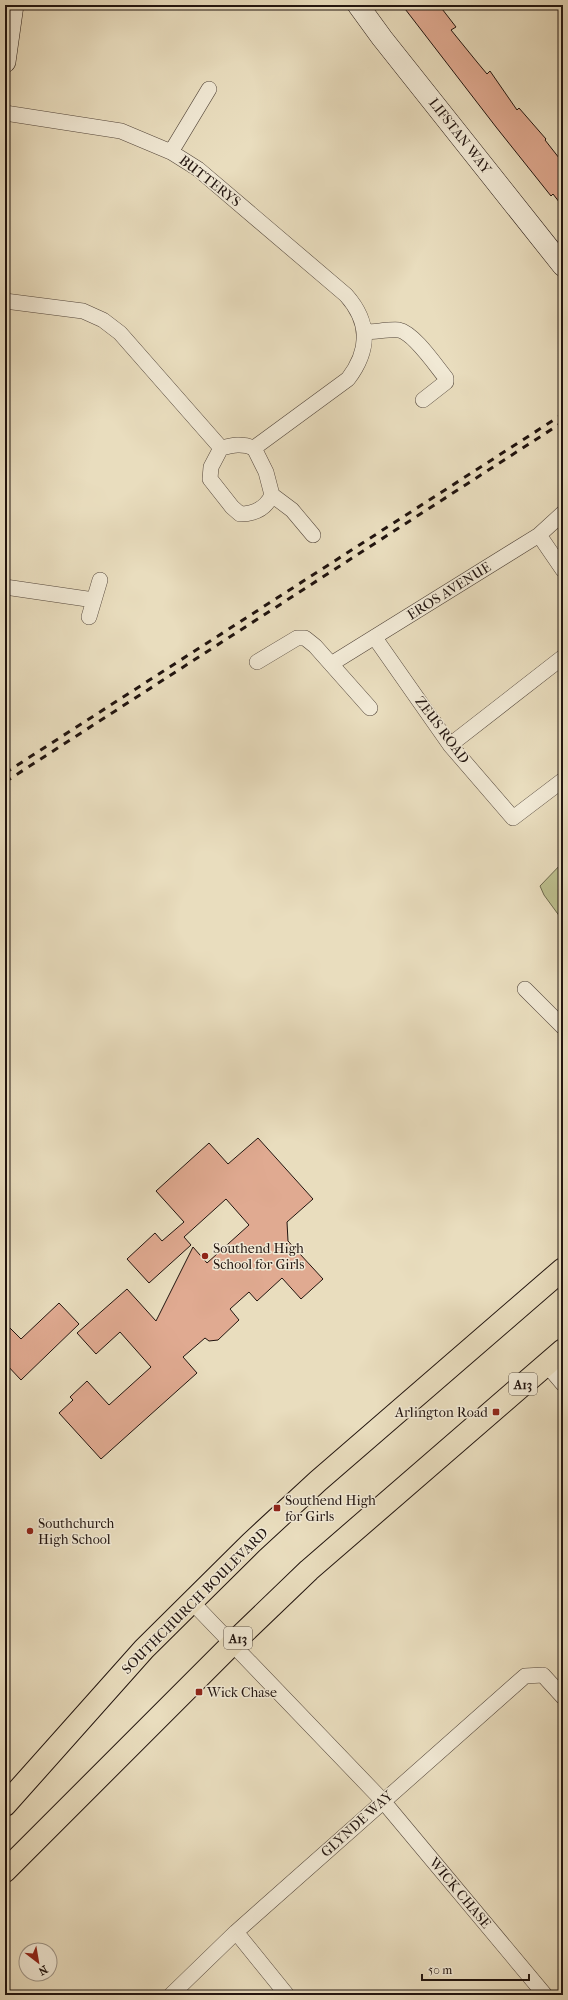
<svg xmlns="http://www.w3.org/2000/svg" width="568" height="2000" font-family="'IM FELL French Canon',serif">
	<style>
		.green { fill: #bcbf8e; stroke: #6e6a4e }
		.building { fill: #e0aa91; stroke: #21140f }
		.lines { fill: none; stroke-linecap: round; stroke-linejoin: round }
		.street-casing { stroke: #53463b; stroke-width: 16 }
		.secondary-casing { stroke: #21140f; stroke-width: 22 }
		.primary-casing { stroke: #21140f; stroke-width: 24 }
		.street { stroke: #f1e9d5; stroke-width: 15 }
		.secondary { stroke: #f1e9d5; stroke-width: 21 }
		.primary { stroke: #e9ddbe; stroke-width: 22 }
		.rail { stroke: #21140f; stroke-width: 3; stroke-dasharray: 7 7; stroke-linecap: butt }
		.poi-dot { fill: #8f2418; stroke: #f1e9d5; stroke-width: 1.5 }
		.labels { text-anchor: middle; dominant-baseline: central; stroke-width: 3; stroke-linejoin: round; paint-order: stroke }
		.shield { fill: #f1e9d5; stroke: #5f544a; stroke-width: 1 }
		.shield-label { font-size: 13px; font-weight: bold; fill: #21140f }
		.street-label { font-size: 14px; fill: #21140f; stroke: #f1e9d5 }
		.poi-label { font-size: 14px; fill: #21140f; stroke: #f1e9d5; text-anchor: start }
	</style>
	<rect width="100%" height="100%" fill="#e9ddbe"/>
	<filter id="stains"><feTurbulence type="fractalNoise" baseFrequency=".005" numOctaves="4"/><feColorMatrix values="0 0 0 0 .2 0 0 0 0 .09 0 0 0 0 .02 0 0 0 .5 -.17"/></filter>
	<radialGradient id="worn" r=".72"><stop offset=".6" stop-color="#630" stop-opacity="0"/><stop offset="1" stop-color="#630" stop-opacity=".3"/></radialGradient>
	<path class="green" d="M563,862V921L544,895L540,886Z"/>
	<path class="building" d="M402,5H439L456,27L451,30L477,62L487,74L490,71L517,110L519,108L546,139L545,140L563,163V207L553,194L551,196L496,127Z
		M258,1138L313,1199L287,1222L288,1241L323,1279L301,1299L282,1278L257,1301L249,1292L230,1309L239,1320L218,1340L209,1341L205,1338L183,1357L197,1373L101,1459L59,1413L73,1400L70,1397L87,1381L109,1405L151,1367L120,1332L96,1354L77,1333L127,1289L156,1321L193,1247L207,1263L249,1225L226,1199L184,1237L191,1245L149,1283L127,1259L155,1233L162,1241L184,1222L156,1191L209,1143L228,1164Z
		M59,1303L79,1324L21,1380L5,1363V1323L21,1339Z"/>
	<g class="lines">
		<defs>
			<path id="street" d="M5,113L121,131L171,152L198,169L346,295C370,322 370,350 348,379L254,448C242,443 233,445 221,448L120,333L103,320L83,311L5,301
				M171,152L209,89
				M365,332C376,332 389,329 399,330C414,333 436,366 446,378V382L423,400
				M221,448L211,467L210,479L232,507L240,514C255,514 266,508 272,495L266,472L254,448
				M272,495L292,510L313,535
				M539,535L563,570
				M5,587L94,600
				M89,617L100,580
				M375,638L450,745L513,818L563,780
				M257,662L297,638H305L315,646L370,708
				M331,664L539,535L563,513
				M450,745L563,657
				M525,989L563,1027
				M546,1364L563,1384
				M191,1601L383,1801L545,1995
				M236,1932L287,1995
				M171,1995L236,1932L525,1676L543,1675L563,1697"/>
			<path id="secondary" d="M358,5L382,38L563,266
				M5,62L13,5"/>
			<path id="primary" d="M5,1805L144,1649L251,1543L318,1481L563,1269
				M5,1871L233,1643L309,1570L563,1350"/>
		</defs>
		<use href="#street" class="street-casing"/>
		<use href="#secondary" class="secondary-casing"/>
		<use href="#primary" class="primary-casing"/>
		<use href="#street" class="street"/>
		<use href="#secondary" class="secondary"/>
		<use href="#primary" class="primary"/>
		<path class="rail" d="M5,773L563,414
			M5,782L563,422"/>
	</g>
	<g class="poi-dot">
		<circle cx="205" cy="1256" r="4"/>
		<rect x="492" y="1408" width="8" height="8" rx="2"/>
		<rect x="273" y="1504" width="8" height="8" rx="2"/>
		<circle cx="30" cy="1531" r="4"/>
		<rect x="195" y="1688" width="8" height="8" rx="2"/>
	</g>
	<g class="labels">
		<g class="shield">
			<rect x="509" y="1373" width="28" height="22" rx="3"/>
			<rect x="224" y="1627" width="28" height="22" rx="3"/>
		</g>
		<g class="shield-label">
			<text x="523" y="1384">A13</text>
			<text x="238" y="1638">A13</text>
		</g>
		<g class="street-label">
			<text transform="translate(460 136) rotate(52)">LIFSTAN WAY</text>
			<text transform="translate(210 181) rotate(38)">BUTTERYS</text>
			<text transform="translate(449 591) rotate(-32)">EROS AVENUE</text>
			<text transform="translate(442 730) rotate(53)">ZEUS ROAD</text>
			<text transform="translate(195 1601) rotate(-45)">SOUTHCHURCH BOULEVARD</text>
			<text transform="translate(357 1824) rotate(-42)">GLYNDE WAY</text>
			<text transform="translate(460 1893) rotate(50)">WICK CHASE</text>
		</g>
		<g class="poi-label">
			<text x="213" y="1248">Southend High<tspan x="213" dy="16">School for Girls</tspan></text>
			<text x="488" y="1412" text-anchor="end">Arlington Road</text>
			<text x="285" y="1500">Southend High<tspan x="285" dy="16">for Girls</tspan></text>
			<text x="38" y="1523">Southchurch<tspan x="38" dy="16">High School</tspan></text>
			<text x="207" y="1692">Wick Chase</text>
		</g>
	</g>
	<rect width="568" height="2000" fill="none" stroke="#e9ddbe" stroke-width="20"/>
	<rect x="6" y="6" width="556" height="1988" fill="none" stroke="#21140f" stroke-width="2"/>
	<rect x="10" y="10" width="548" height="1980" fill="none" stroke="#21140f"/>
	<g transform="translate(38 1962) rotate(149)"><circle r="19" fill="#f1e9d5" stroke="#9e9486"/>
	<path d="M0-3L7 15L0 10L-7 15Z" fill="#8f2418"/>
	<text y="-6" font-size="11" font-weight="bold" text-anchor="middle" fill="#21140f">N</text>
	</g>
	<path d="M422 1974v6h107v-6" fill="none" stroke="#21140f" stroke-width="2"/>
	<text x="428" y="1974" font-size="12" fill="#21140f" stroke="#f1e9d5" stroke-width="3" paint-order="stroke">50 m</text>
	<rect width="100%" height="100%" filter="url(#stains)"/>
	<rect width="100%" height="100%" fill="url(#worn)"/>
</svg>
